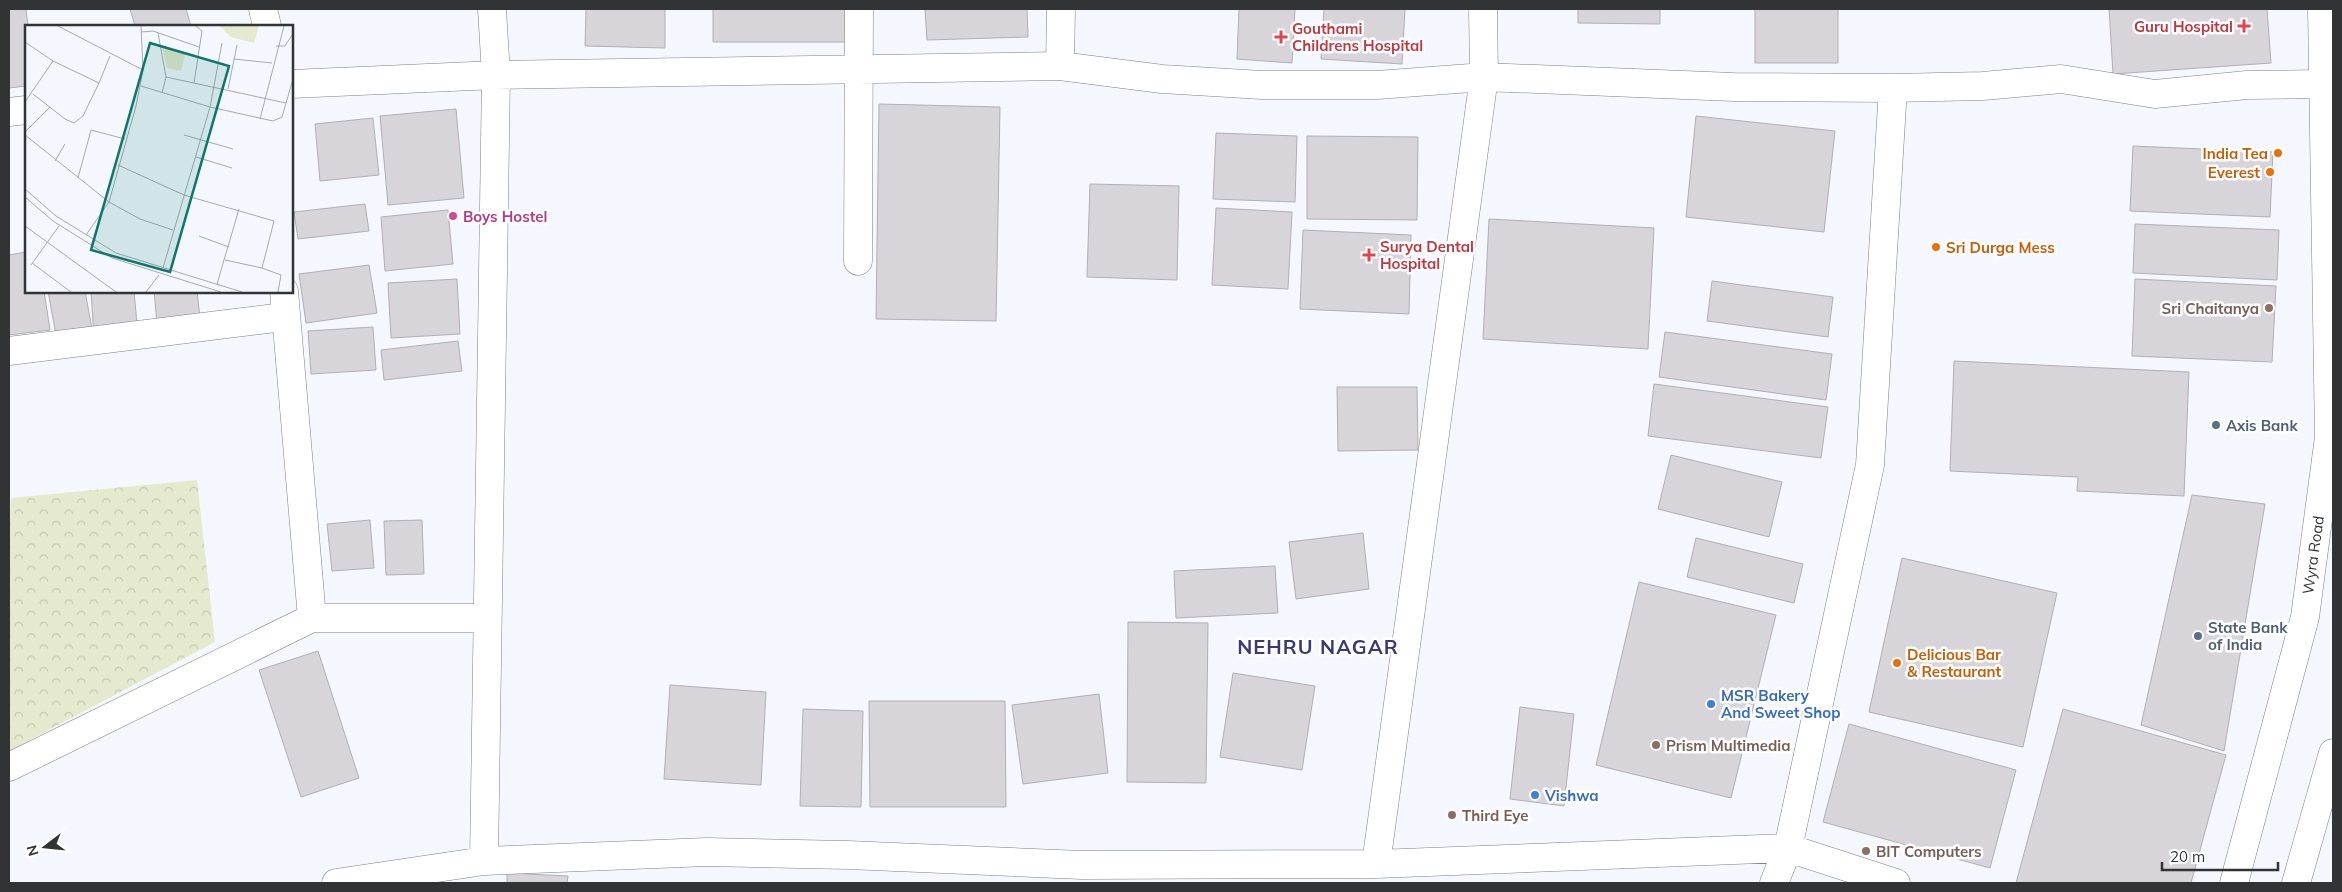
<svg xmlns="http://www.w3.org/2000/svg" width="2342" height="892" font-family="Mulish,sans-serif">
	<style>
		.park { fill: url(#park-crowns) }
		.building { fill: #d7d4da; stroke: #b1aeb4 }
		.lines { fill: none; stroke-linecap: round; stroke-linejoin: round }
		.minor-casing { stroke: #7c7f84; stroke-width: 29 }
		.primary-casing { stroke: #7c7f84; stroke-width: 29 }
		.minor { stroke: #fff; stroke-width: 28 }
		.primary { stroke: #fff; stroke-width: 28 }
		.health-dot { fill: #e0444e; stroke: #fff; stroke-width: 2 }
		.food-dot { fill: #e8710a; stroke: #fff; stroke-width: 2 }
		.hotel-dot { fill: #d1479c; stroke: #fff; stroke-width: 2 }
		.education-dot { fill: #8d6e63; stroke: #fff; stroke-width: 2 }
		.service-dot { fill: #5c6f8a; stroke: #fff; stroke-width: 2 }
		.shop-dot { fill: #3f7fe0; stroke: #fff; stroke-width: 2 }
		.labels { text-anchor: middle; dominant-baseline: central; stroke-width: 5; stroke-linejoin: round; paint-order: stroke }
		.health-label { font-size: 15px; font-weight: bold; fill: #be3a42; stroke: #fff; text-anchor: start }
		.food-label { font-size: 15px; font-weight: bold; fill: #c56008; stroke: #fff; text-anchor: end }
		.hotel-label { font-size: 15px; font-weight: bold; fill: #b23c85; stroke: #fff; text-anchor: start }
		.education-label { font-size: 15px; font-weight: bold; fill: #785e54; stroke: #fff; text-anchor: start }
		.service-label { font-size: 15px; font-weight: bold; fill: #4e5e75; stroke: #fff; text-anchor: start }
		.street-label { font-size: 15px; fill: #313335; stroke: #fff }
		.shop-label { font-size: 15px; font-weight: bold; fill: #366cbe; stroke: #fff; text-anchor: start }
		.district-label { font-size: 20px; font-weight: bold; letter-spacing: 1px; fill: #383a75; stroke: #fff }
		.inset-road { fill: none; stroke: #a6a9ae; stroke-width: 1 }
		.view { fill: #0f766e; fill-opacity: 0.15; stroke: #0f766e; stroke-width: 2.5 }
		.inset-edge { fill: none; stroke: #313335; stroke-width: 2.5 }
	</style>
	<defs>
		<pattern id="park-crowns" width="20" height="18" patternUnits="userSpaceOnUse" patternTransform="scale(1.25)"><rect width="20" height="18" fill="#e5e9cd"/><path d="M2 6a3 3 0 1 1 6 0M12 15a3 3 0 1 1 6 0" fill="none" stroke="#c5c8b1"/></pattern>
	</defs>
	<rect width="100%" height="100%" fill="#f4f8fe"/>
	<path class="park" d="M197,480L215,642L9,751V550L11,498Z"/>
	<path class="building" d="M9,9H26L28,26H26V86L9,88Z
		M130,9H186L191,26H135Z
		M586,9H665V48L585,46Z
		M713,9H851V42H713Z
		M925,9H1027L1028,37L927,40Z
		M1239,9H1295L1292,63L1237,59Z
		M1324,9H1405L1402,64L1321,59Z
		M1578,9H1660V24L1578,23Z
		M1755,9H1838V63H1755Z
		M2109,9H2267L2271,63L2113,74Z
		M879,104L1000,107L996,321L876,319Z
		M456,109L464,198L388,205L380,116Z
		M1696,116L1835,131L1824,232L1686,217Z
		M373,118L379,175L320,181L315,124Z
		M1216,133L1297,136L1295,202L1213,199Z
		M1307,136L1418,137L1417,220L1307,219Z
		M2133,146L2273,152L2270,217L2130,211Z
		M1090,184L1179,186L1177,280L1087,277Z
		M365,204L369,231L298,239L294,212Z
		M1216,208L1292,212L1288,289L1212,285Z
		M448,210L453,264L385,271L381,217Z
		M1489,219L1654,228L1648,349L1483,339Z
		M2135,224L2279,230L2277,280L2133,273Z
		M1303,230L1411,235L1409,314L1300,309Z
		M26,252V291H44L50,330L9,335V255Z
		M369,265L377,313L306,323L299,274Z
		M457,279L460,334L391,338L388,283Z
		M2135,279L2276,286L2272,362L2132,356Z
		M1712,281L1833,297L1828,337L1707,321Z
		M48,291H85L92,329L56,335Z
		M91,291H134L138,335L94,338Z
		M154,291H197L200,318L157,323Z
		M373,327L376,370L311,374L308,331Z
		M1665,332L1832,354L1826,400L1659,377Z
		M458,341L462,371L384,380L381,350Z
		M1954,361L2189,372L2184,496L2077,491L2078,477L1950,471Z
		M1654,384L1828,407L1821,458L1648,436Z
		M1337,387H1417L1418,450L1338,451Z
		M1671,455L1782,482L1769,537L1658,509Z
		M2192,495L2265,504L2224,751L2141,725Z
		M370,520L374,568L332,571L327,524Z
		M422,520L424,574L386,575L384,521Z
		M1363,533L1369,589L1296,599L1289,542Z
		M1696,538L1803,564L1794,603L1687,577Z
		M1902,558L2057,593L2023,747L1869,712Z
		M1275,566L1278,613L1176,618L1174,571Z
		M1639,582L1776,615L1731,798L1596,765Z
		M1128,622L1208,623L1206,783L1127,782Z
		M318,651L359,778L301,797L259,670Z
		M1233,673L1315,686L1302,770L1220,757Z
		M670,685L766,692L761,785L664,779Z
		M1099,694L1108,773L1023,784L1012,705Z
		M869,701H1005L1006,807H870Z
		M1520,707L1574,714L1564,806L1510,799Z
		M803,709L863,711L861,807L800,806Z
		M2063,709L2226,755L2191,883H2016Z
		M1849,724L2016,770L1990,868L1823,822Z
		M507,873L568,876L567,883H507Z"/>
	<g class="lines">
		<defs>
			<path id="minor" d="M263,9L267,26
				M1060,66L1061,9
				M291,84L496,75L1060,66L1162,79L1262,85H1377L1484,77L1733,87L1893,88L1983,86L2061,79L2155,94L2247,85L2323,84
				M9,112L26,110
				M858,261L859,9
				M284,291L312,618
				M9,351L284,317
				M9,767L312,618H487
				M484,861L496,75L492,9
				M1376,864L1484,77L1483,9
				M336,883L484,861L707,852L848,855L1082,865L1376,864L1788,848L1896,883
				M1774,883L1788,848L1870,465L1893,88"/>
			<path id="primary" d="M2234,883L2305,617L2329,437L2322,9
				M2296,883L2333,753"/>
		</defs>
		<use href="#minor" class="minor-casing"/>
		<use href="#primary" class="primary-casing"/>
		<use href="#minor" class="minor"/>
		<use href="#primary" class="primary"/>
	</g>
	<g class="health-dot">
		<path d="M2241.5 18.5h5v5h5v5h-5v5h-5v-5h-5v-5h5z"/>
		<path d="M1278.5 29.5h5v5h5v5h-5v5h-5v-5h-5v-5h5z"/>
		<path d="M1366.5 247.5h5v5h5v5h-5v5h-5v-5h-5v-5h5z"/>
	</g>
	<g class="food-dot">
		<circle cx="2278" cy="153" r="5"/>
		<circle cx="2270" cy="172" r="5"/>
		<circle cx="1936" cy="247" r="5"/>
		<circle cx="1897" cy="663" r="5"/>
	</g>
	<circle class="hotel-dot" cx="453" cy="216" r="5"/>
	<g class="education-dot">
		<circle cx="2269" cy="308" r="5"/>
		<circle cx="1656" cy="745" r="5"/>
		<circle cx="1452" cy="815" r="5"/>
		<circle cx="1866" cy="851" r="5"/>
	</g>
	<g class="service-dot">
		<circle cx="2216" cy="425" r="5"/>
		<circle cx="2198" cy="636" r="5"/>
	</g>
	<g class="shop-dot">
		<circle cx="1711" cy="704" r="5"/>
		<circle cx="1535" cy="795" r="5"/>
	</g>
	<g class="labels">
		<g class="health-label">
			<text x="2233" y="26" text-anchor="end">Guru Hospital</text>
			<text x="1292" y="28">Gouthami<tspan x="1292" dy="17">Childrens Hospital</tspan></text>
			<text x="1380" y="246">Surya Dental<tspan x="1380" dy="17">Hospital</tspan></text>
		</g>
		<g class="food-label">
			<text x="2268" y="153">India Tea</text>
			<text x="2260" y="172">Everest</text>
			<text x="1946" y="247" text-anchor="start">Sri Durga Mess</text>
			<text x="1907" y="654" text-anchor="start">Delicious Bar<tspan x="1907" dy="17">&amp; Restaurant</tspan></text>
		</g>
		<g class="hotel-label">
			<text x="463" y="216">Boys Hostel</text>
		</g>
		<g class="education-label">
			<text x="2259" y="308" text-anchor="end">Sri Chaitanya</text>
			<text x="1666" y="745">Prism Multimedia</text>
			<text x="1462" y="815">Third Eye</text>
			<text x="1876" y="851">BIT Computers</text>
		</g>
		<g class="service-label">
			<text x="2226" y="425">Axis Bank</text>
			<text x="2208" y="627">State Bank<tspan x="2208" dy="17">of India</tspan></text>
		</g>
		<g class="street-label">
			<text transform="translate(2313 555) rotate(-82)">Wyra Road</text>
		</g>
		<g class="shop-label">
			<text x="1721" y="695">MSR Bakery<tspan x="1721" dy="17">And Sweet Shop</tspan></text>
			<text x="1545" y="795">Vishwa</text>
		</g>
		<g class="district-label">
			<text x="1318" y="646">NEHRU NAGAR</text>
		</g>
	</g>
	<g transform="translate(25 25)">
		<rect width="268" height="268" fill="#f4f8fe"/>
		<path d="M195,1H234L229,18L206,12Z" fill="#e5e9cd"/>
		<path d="M137,21L160,29L156,46L142,43Z" fill="#e5e9cd"/>
		<path class="inset-road" d="M33,1L118,45M116,7L128,6L174,22M133,8L141,52L137,68M0,17L28,36M251,21H260L267,10M209,34L247,38M141,52L261,78M169,58L177,6L171,1M116,61L185,82L248,96L257,92L268,54M203,64L212,20M8,69L40,94L49,98L58,91L74,58M0,77L28,36L74,58L85,31M235,94L259,1M0,107L25,82M0,110L84,177L115,194L148,205M159,110L208,124M171,132L207,143M30,136L40,119M93,140L159,170L249,196L237,243L256,250L253,267M53,153L66,105L100,114M0,164L31,191L91,228L217,267M0,172L28,196L87,233L196,267M0,201L91,267M61,210L84,177L111,81L118,45L116,1M174,211L204,222M200,235L237,243M7,238L46,267M6,240L34,201M138,243L185,82L197,18M192,259L214,184M121,267L134,250"/>
		<path class="view" d="M125,18L204,41L145,247L66,225Z"/>
		<rect width="268" height="268" class="inset-edge"/>
	</g>
	<rect width="2342" height="892" fill="none" stroke="#313335" stroke-width="20"/>
	<g transform="translate(45 847) rotate(254)" stroke="#ffffff" stroke-width="4" paint-order="stroke">
	<path d="M0-4L9 19L0 12L-9 19Z" fill="#313335"/>
	<text y="-8" font-size="14" font-weight="bold" text-anchor="middle" fill="#313335">N</text>
	</g>
	<path d="M2162 862v8h116v-8" fill="none" stroke="#313335" stroke-width="2.5"/>
	<text x="2170" y="862" font-size="15" fill="#313335" stroke="#ffffff" stroke-width="4" paint-order="stroke">20 m</text>
</svg>
